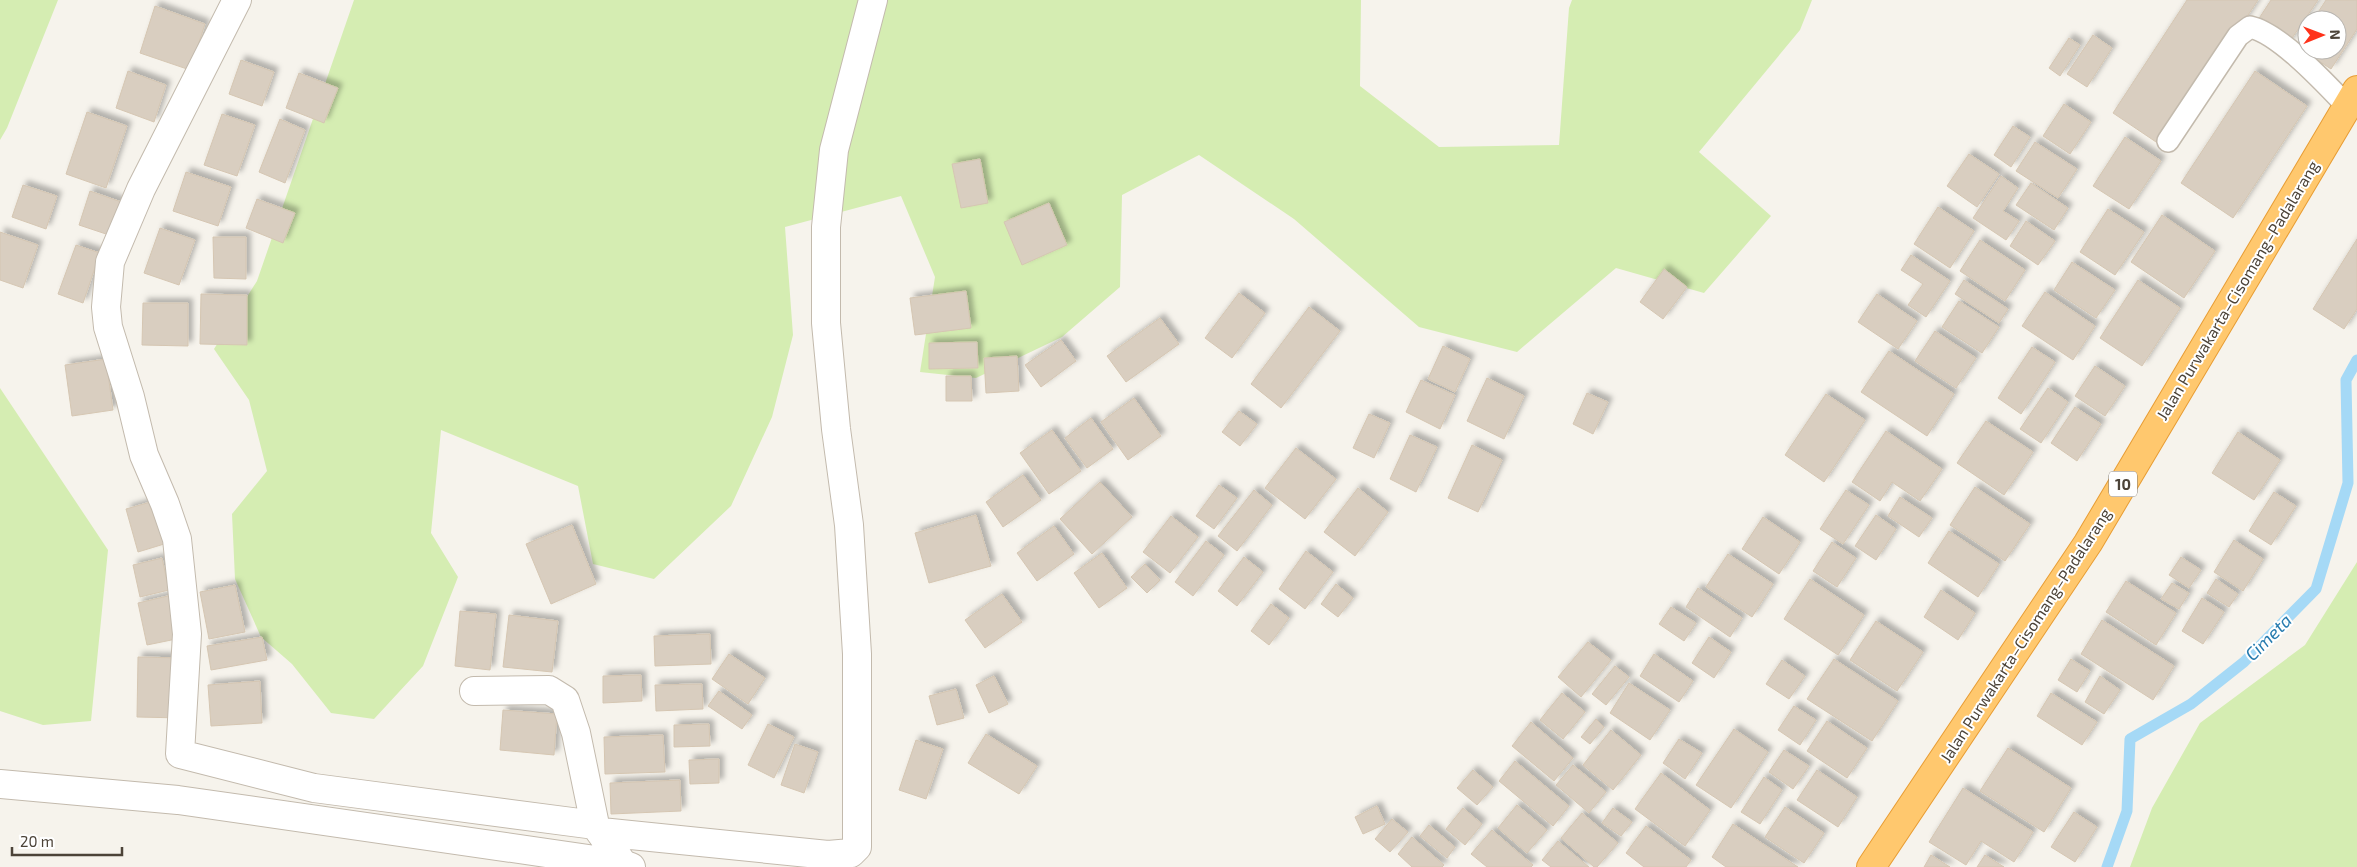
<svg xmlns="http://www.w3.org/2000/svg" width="2357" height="867" font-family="'Exo 2',sans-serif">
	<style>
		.green { fill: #d5edb2 }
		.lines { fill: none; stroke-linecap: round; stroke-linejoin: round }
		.stream { stroke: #a5d9f6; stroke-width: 11 }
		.building { fill: #d9cec0; stroke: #d5c6b2; filter: url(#shadow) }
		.lane-casing { stroke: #c3baad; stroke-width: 24 }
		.street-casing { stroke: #c3baad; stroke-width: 30 }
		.highway-casing { stroke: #e89d34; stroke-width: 30 }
		.lane { stroke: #fff; stroke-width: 21 }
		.street { stroke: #fff; stroke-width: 28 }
		.highway { stroke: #ffc86e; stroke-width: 28 }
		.labels { text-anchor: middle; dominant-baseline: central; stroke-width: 4; stroke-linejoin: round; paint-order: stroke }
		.shield { fill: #fff; stroke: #827b74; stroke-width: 1 }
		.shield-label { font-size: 15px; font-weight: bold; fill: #4c4338 }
		.street-label { font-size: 16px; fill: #4c4338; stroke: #fff }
		.water-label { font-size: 18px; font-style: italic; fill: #267baf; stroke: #fff }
	</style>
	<defs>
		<filter id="shadow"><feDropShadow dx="4.5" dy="-4.5" stdDeviation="2.5" flood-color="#0004"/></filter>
	</defs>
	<rect width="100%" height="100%" fill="#f6f3ec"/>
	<path class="green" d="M0,0H58L7,128L0,140Z
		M354,0H1361L1360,86L1439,147L1559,145L1569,8L1572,0H1812L1800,30L1699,152L1771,216L1704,293L1616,268L1517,352L1419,327L1294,219L1199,155L1122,195L1120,287L1062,337L976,378L920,372L935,277L901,196L785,227L793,335L772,417L731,506L654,579L593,564L578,486L441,430L431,533L458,577L423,666L374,719L331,713L292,664L261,637L235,579L232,514L267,471L249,400L214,349L257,281Z
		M0,388L108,550L91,721L43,725L0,711Z
		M2357,562V867H2130L2152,808L2200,723L2305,645Z"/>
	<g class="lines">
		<path class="stream" d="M2107,867L2127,811L2130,739L2191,704L2244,662L2316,589L2348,483L2346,380L2357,360"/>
	</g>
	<path class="building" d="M2187,0H2258L2162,146L2113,113Z
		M2271,0H2318L2288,44L2256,23Z
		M2326,0H2357V29L2331,69L2296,46L2307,30V50H2337V20H2313Z
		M155,6L205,24L190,70L140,53Z
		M2093,35L2112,48L2087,87L2067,74Z
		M2069,38L2080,45L2060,76L2049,68Z
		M241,60L274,72L262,106L229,94Z
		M128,71L166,85L154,122L116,108Z
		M2255,71L2307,106L2233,218L2181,183Z
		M299,73L338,88L324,123L286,108Z
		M2064,104L2091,122L2070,154L2043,136Z
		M87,112L127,126L106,188L66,174Z
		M222,114L255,125L237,176L204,165Z
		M280,119L305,130L285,183L259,172Z
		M2013,126L2030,137L2011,167L1994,155Z
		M2125,137L2161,161L2129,209L2093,186Z
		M2035,142L2077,169L2058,198L2016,171Z
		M1969,154L1999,174L1977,207L1947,186Z
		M980,159L988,203L961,208L952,164Z
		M186,172L231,187L218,226L173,211Z
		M2001,176L2018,188L2003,211L2019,221L2006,240L1973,218Z
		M2031,183L2068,208L2054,230L2016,205Z
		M23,185L57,196L46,229L12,217Z
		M90,191L130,205L118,238L79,225Z
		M257,199L295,213L283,243L246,228Z
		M1049,203L1067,245L1022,265L1004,222Z
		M1938,207L1974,231L1950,268L1914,244Z
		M2108,209L2144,232L2115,275L2080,252Z
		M2162,215L2215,251L2184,298L2131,262Z
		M2026,221L2055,241L2038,265L2010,246Z
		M160,228L195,240L179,285L144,273Z
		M0,232L38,245L23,288L0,280Z
		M213,237H246V279L214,278Z
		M2357,239V309L2344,329L2313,309Z
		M1980,240L2025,270L2005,301L1960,271Z
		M76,245L100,253L83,303L58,294Z
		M1911,255L1950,281L1926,317L1908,305L1923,284L1901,270Z
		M2072,262L2115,290L2096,318L2054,290Z
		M1664,269L1687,287L1663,319L1640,302Z
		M1964,280L2008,309L1999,323L1955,294Z
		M2138,280L2180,308L2142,366L2100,338Z
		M966,291L971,328L915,335L910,298Z
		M2045,292L2095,326L2073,360L2022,326Z
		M1239,293L1265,313L1232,358L1205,338Z
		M201,294L247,295V345L200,344Z
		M1877,294L1917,321L1898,349L1858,322Z
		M1959,301L1999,327L1982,353L1942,327Z
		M143,303H188V346L142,345Z
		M1309,307L1340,331L1281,408L1251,384Z
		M1160,318L1179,344L1126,382L1107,356Z
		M1935,331L1976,358L1956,388L1915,361Z
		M1061,340L1076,361L1041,387L1025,365Z
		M977,342L978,368L929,369V343Z
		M1443,346L1470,359L1455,392L1428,379Z
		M2032,347L2055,362L2021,414L1998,398Z
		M1889,351L1954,394L1927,436L1861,392Z
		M1017,356L1019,391L986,393L984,358Z
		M106,359L113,410L72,416L65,365Z
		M2095,366L2125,386L2105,416L2075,396Z
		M946,376H971L972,401H946Z
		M1487,378L1524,396L1504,439L1467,421Z
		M1421,380L1455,395L1440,429L1406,412Z
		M2048,388L2068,402L2041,443L2020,429Z
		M1587,393L1608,402L1593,434L1573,424Z
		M1826,394L1865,420L1824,482L1785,455Z
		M1134,398L1161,436L1128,460L1101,422Z
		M2075,407L2101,424L2077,461L2051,443Z
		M1239,411L1257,424L1240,446L1222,432Z
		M1369,414L1390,423L1374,458L1353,448Z
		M1091,418L1113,449L1087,468L1065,438Z
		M1986,421L2033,452L2004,495L1957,463Z
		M1052,430L1081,471L1049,494L1020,453Z
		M1886,431L1942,469L1920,501L1892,482L1880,501L1852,482Z
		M2238,432L2280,460L2254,500L2212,473Z
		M1410,435L1437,447L1416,492L1390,479Z
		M1472,445L1502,460L1478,512L1448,498Z
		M1296,448L1336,479L1305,519L1265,488Z
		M1023,475L1041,500L1003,527L986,502Z
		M1100,482L1132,517L1092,554L1060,519Z
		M1219,485L1237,498L1214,529L1196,516Z
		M1975,487L2030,524L2005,561L1950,525Z
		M1358,488L1388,512L1355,556L1324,532Z
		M1254,490L1272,505L1237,551L1218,536Z
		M1846,490L1869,505L1843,544L1820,529Z
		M2274,492L2296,506L2271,545L2249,531Z
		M1900,497L1932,518L1919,537L1888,516Z
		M161,499L174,541L138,552L126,509Z
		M976,515L991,566L929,583L915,533Z
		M1876,515L1896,529L1876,560L1855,546Z
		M1171,516L1198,537L1170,573L1143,552Z
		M1763,517L1800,542L1779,574L1742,549Z
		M572,525L596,584L551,604L526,544Z
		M1054,526L1074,554L1037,581L1017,553Z
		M1949,531L1999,564L1978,597L1928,563Z
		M2234,540L2263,559L2243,591L2214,572Z
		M1206,541L1224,555L1193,596L1175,582Z
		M1832,542L1856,558L1837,587L1813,571Z
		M1306,551L1333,572L1305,609L1279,589Z
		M1102,553L1127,588L1099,608L1074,573Z
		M1728,554L1773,584L1752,617L1706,587Z
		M1244,557L1263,572L1237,606L1218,591Z
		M2181,557L2201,570L2189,588L2169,575Z
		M162,558L169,590L140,597L133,565Z
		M1145,564L1160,580L1147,593L1131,577Z
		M1810,579L1864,615L1838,655L1784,619Z
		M2216,579L2238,594L2229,607L2207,593Z
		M2126,581L2176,613L2156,645L2106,612Z
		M2172,583L2189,593L2179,609L2161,599Z
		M1336,584L1353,598L1338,617L1321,604Z
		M235,585L245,632L209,639L200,592Z
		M1698,588L1742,618L1730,637L1686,607Z
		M1941,590L1975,613L1958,640L1924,617Z
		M176,594L186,637L147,645L138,603Z
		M1002,594L1022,622L985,648L965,620Z
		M2202,598L2224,612L2203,644L2182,631Z
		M1271,604L1289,618L1269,645L1251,631Z
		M1671,607L1696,623L1684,641L1659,624Z
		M460,611L496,614L490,670L455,666Z
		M509,615L558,621L552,672L503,667Z
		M2102,620L2174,666L2153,700L2081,654Z
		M1876,621L1923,652L1897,691L1850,660Z
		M710,634L711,664L655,666L654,636Z
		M262,637L267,660L211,670L207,646Z
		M1709,637L1731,652L1714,678L1692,663Z
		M1588,642L1611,660L1581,697L1558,677Z
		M729,654L765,678L748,704L712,679Z
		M1654,654L1693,681L1679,702L1640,676Z
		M138,657L184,658L182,718L137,717Z
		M1834,659L1898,701L1872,741L1807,699Z
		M2071,659L2090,671L2077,692L2058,680Z
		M1782,660L1805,676L1789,699L1766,684Z
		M1615,666L1629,677L1606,705L1592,694Z
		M641,675L642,701L603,703V676Z
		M994,676L1008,704L989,713L976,685Z
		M2100,676L2120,690L2104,714L2085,702Z
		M260,681L262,723L211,726L208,685Z
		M1629,683L1670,710L1650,740L1610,713Z
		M702,684L703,709L656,711L655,685Z
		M956,689L964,718L937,725L929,696Z
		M719,691L752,715L742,729L708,706Z
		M1562,693L1585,712L1563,739L1540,720Z
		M2051,693L2097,722L2082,745L2037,716Z
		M1794,706L1816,720L1800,745L1778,730Z
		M503,710L557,714L554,755L500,750Z
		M1596,719L1604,727L1590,744L1581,737Z
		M1827,721L1867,748L1847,778L1807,751Z
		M1531,722L1573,758L1554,781L1512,746Z
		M709,724L710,746L674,747V725Z
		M768,724L794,737L774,778L748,765Z
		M1734,729L1768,752L1731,808L1696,785Z
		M1611,730L1641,755L1613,790L1583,765Z
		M986,734L1037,766L1019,794L968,763Z
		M663,735L665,772L605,774L604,737Z
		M1679,739L1702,753L1685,779L1663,763Z
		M916,740L943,749L926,799L899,790Z
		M795,744L818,752L804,793L781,785Z
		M2008,748L2071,788L2044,832L1980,791Z
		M1784,750L1809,766L1793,789L1769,772Z
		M719,759V783L690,784L689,760Z
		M1515,761L1569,806L1553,826L1499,781Z
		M1573,765L1606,792L1589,813L1556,785Z
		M1473,770L1493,787L1477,805L1457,788Z
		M1817,770L1857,797L1838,827L1797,800Z
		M1661,773L1710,810L1685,846L1635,809Z
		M1764,777L1782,790L1760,824L1741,812Z
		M680,780L681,811L611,814L610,783Z
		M1963,788L2033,832L2014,862L1981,841L1966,865L1929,842Z
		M1517,805L1547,830L1527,853L1498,828Z
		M1377,806L1385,824L1363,834L1355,817Z
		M1785,807L1824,833L1804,863L1765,837Z
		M1463,808L1482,824L1465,845L1446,829Z
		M1613,808L1632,822L1621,836L1602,823Z
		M2074,812L2097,827L2075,862L2051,847Z
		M1582,813L1618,843L1597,867H1594L1561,838Z
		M1392,819L1408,832L1390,852L1375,839Z
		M1733,824L1798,867H1726L1712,857Z
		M1429,825L1455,847L1447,858L1420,836Z
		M1646,826L1691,860L1686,867H1644L1626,853Z
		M1492,830L1533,865L1531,867H1487L1471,854Z
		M1412,837L1444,865L1442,867H1412L1398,854Z
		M1558,841L1589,867H1551L1542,860Z
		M1931,855L1950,867H1924Z
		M1985,855L2004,867H1977Z"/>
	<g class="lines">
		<defs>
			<path id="lane" d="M2168,141L2238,36L2250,27C2279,33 2325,83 2347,106"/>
			<path id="street" d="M237,0L141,189L110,262L106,307L108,327L130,397L144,455L165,504L177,539L187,634L180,754L314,788L595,825L623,864
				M474,691L549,690L565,700L576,733L595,825
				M0,784L178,800L623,864L631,867
				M601,832L828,855L851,853L857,847V654L849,525L836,429L826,323V227L834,150L873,0"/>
			<path id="highway" d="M1871,867L2088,543L2357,90"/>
		</defs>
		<use href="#lane" class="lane-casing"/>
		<use href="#street" class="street-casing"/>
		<use href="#highway" class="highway-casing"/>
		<use href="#lane" class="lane"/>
		<use href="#street" class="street"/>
		<use href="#highway" class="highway"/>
	</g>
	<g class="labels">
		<rect class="shield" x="2109" y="471.5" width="28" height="25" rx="4"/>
		<g class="shield-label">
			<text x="2123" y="484">10</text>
		</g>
		<g class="street-label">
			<text transform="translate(2237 290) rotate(-59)">Jalan Purwakarta–Cisomang–Padalarang</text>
			<text transform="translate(2025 635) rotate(-57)">Jalan Purwakarta–Cisomang–Padalarang</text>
		</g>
		<g class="water-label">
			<text transform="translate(2268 637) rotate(-45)">Cimeta</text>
		</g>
	</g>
	<g transform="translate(2322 35) rotate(89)"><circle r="24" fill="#ffffff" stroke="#b7b4af"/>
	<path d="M0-4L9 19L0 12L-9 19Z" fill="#ff321a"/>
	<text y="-8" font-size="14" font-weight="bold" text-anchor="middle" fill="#4c4338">N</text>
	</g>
	<path d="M12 847v8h110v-8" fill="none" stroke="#4c4338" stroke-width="2.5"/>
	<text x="20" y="847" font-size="15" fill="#4c4338" stroke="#ffffff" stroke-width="4" paint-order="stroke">20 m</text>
</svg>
